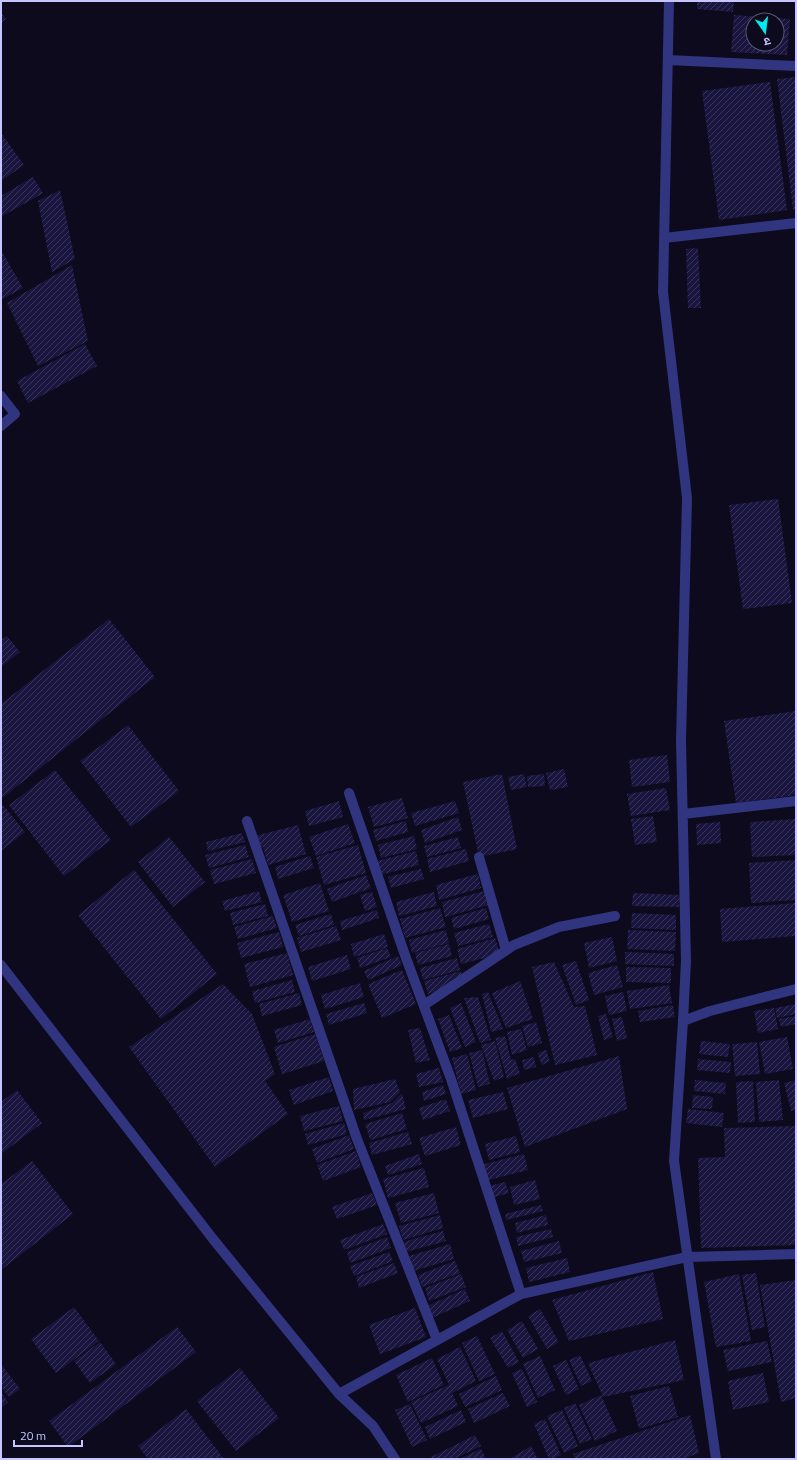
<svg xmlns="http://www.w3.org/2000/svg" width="797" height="1460" font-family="'Titillium Web','Noto Sans Devanagari',sans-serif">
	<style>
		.building { fill: url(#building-hatch); fill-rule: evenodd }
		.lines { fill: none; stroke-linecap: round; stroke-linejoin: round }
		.minor { stroke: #31347f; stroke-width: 10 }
	</style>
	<defs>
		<pattern id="building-hatch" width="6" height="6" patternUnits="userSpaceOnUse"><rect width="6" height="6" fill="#1a153e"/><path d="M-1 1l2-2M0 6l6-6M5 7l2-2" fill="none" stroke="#3a365b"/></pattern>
	</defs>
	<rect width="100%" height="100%" fill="#0c0a1c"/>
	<path class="building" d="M697,1H734L733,12L697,9Z
		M1,12L6,19L1,23Z
		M734,15L790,19L787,55L731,52ZM753,20H777V44H753Z
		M796,77V209L793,210L777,79Z
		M770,82L787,210L719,220L702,91Z
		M1,133L24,165L1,181Z
		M33,177L43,193L1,217V196Z
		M60,190L75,259L52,272L38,201Z
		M698,248L701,308H688L686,249Z
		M1,250L23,288L1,300Z
		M72,265L88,341L38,366L7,303Z
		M85,344L97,366L28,403L17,381Z
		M778,499L792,603L743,609L729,505Z
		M109,619L155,677L1,799V704Z
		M7,636L20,652L1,667V640Z
		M796,711V795L736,803L724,721Z
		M128,725L179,791L131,827L80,761Z
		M667,755L670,782L632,787L629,760Z
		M564,769L568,787L550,790L546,773Z
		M55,770L111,840L64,876L9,805Z
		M502,774L517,849L479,857L463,782Z
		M524,774L527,787L511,790L508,777Z
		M544,774L545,786L528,787L527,776Z
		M666,788L670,810L631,816L627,794Z
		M402,798L408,818L374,827L368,807Z
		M339,801L343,817L309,826L305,811Z
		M455,801L459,813L415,826L411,813Z
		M3,805L25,832L1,851V807Z
		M653,816L657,842L635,845L631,819Z
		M458,817L462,830L425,843L421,830Z
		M796,819V855L752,857L750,822Z
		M406,821L408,832L376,841L373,830Z
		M720,822L721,843L697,845L696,824Z
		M348,824L355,843L316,856L309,837Z
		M298,825L306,854L268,865L263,847L258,848L255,836Z
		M242,833L245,842L208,851L206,842Z
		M414,836L417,849L381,858L378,845Z
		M169,837L205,882L173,907L138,862Z
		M458,837L461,848L427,857L424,846Z
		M245,845L249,857L209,868L205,855Z
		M358,845L366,873L324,885L316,857Z
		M466,849L469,861L430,872L427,859Z
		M416,851L419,865L380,875L377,861Z
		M310,856L314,868L278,879L275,867Z
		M252,859L256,873L214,884L210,870Z
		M796,860V900L751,903L749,863Z
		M421,869L424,879L391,888L388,877Z
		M134,870L217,974L161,1019L78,915Z
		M478,874L481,888L439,900L436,885Z
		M366,875L371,888L332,902L327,889Z
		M320,883L329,911L292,922L283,895Z
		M259,891L262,902L225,911L222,901Z
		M485,891L489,905L445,917L442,902Z
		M372,892L377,907L365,911L360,895Z
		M434,892L437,906L399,916L396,902Z
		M633,893L680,895L679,907L632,906Z
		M796,903V936L722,942L720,909Z
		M265,904L268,916L233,925L230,913Z
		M440,908L446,927L405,938L400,919Z
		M486,908L489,919L454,929L451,918Z
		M377,910L379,918L342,930L340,921Z
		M632,913L676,915V930L631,928Z
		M331,914L334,925L299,936L295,925Z
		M273,916L277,928L238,939L234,927Z
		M489,924L493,937L458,946L454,933Z
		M336,926L341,940L301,952L297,938Z
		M446,930L449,943L412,953L409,940Z
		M628,930L676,932L675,951L627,949Z
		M279,932L283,947L241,958L237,943Z
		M384,934L388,947L354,957L351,944Z
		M612,937L617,961L589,968L584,943Z
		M495,938L500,954L461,964L457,949Z
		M449,944L452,956L418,965L415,953Z
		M387,948L391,957L360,968L357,958Z
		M625,952L674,954V966L625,964Z
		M287,953L293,975L250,987L244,964Z
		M347,955L351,969L312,981L308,967Z
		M398,956L402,965L368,980L364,971Z
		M457,958L460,970L423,980L420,968Z
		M576,961L589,1000L576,1005L562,965Z
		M554,962L574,1007L585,1006L597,1055L555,1065L532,967Z
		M617,965L623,987L594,995L588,973Z
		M626,967L671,968V983L626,982Z
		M402,970L416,1004L382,1018L368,984Z
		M461,971L464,984L428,994L424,981Z
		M292,980L295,992L255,1003L252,991Z
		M520,981L533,1019L506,1028L492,993Z
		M360,983L364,997L325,1009L321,995Z
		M223,984L252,1014L275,1074L265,1081L288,1114L215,1167L129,1047Z
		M669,985L672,1003L630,1009L627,991Z
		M488,992L503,1029L491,1032L482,994Z
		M623,992L627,1011L609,1015L605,996Z
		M299,993L302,1005L262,1016L259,1004Z
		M478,997L491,1040L480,1043L464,998Z
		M364,1003L367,1013L329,1025L326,1014Z
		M461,1003L476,1042L465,1047L450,1008Z
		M796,1004V1014L777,1018L775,1008Z
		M673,1005L675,1017L640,1022L638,1011Z
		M774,1008L778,1029L758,1033L754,1011Z
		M606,1014L613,1037L604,1040L598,1016Z
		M449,1015L462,1048L450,1052L438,1019Z
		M796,1016V1024L781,1027L779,1019Z
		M622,1017L627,1038L617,1041L612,1019Z
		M310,1019L314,1032L278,1043L274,1030Z
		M536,1022L542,1043L528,1047L522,1026Z
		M420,1028L430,1060L416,1063L408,1030Z
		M521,1029L527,1050L512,1055L507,1032Z
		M315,1034L324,1061L282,1074L274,1047Z
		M505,1036L511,1060L515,1059L520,1073L507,1079L495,1038Z
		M787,1037L793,1069L765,1074L759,1042Z
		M495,1041L504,1077L494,1081L481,1045Z
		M701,1041L730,1044L728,1057L699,1054Z
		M757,1042L760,1074L735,1076L732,1044Z
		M482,1050L490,1084L478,1087L469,1053Z
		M546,1050L550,1061L542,1065L537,1053Z
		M467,1054L476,1090L461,1094L452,1058Z
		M619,1056L627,1109L525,1147L507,1088Z
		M534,1057L536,1067L524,1070L522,1060Z
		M698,1059L731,1062L730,1073L697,1070Z
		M439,1068L443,1082L419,1087L416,1074Z
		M329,1077L333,1091L294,1105L289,1090Z
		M395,1079L400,1092L390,1102L354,1110L353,1089Z
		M695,1080L726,1083L725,1094L694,1091Z
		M779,1080L783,1120L759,1122L756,1082Z
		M796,1080V1110L791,1111L784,1083Z
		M753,1081L755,1122L738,1123L736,1082Z
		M443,1085L446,1094L424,1101L422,1092Z
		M17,1090L42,1123L1,1154V1102Z
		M503,1092L508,1109L473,1118L468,1100Z
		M402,1093L406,1109L364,1120L363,1113L392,1103Z
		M693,1095L713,1097L712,1109L692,1108Z
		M446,1099L450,1111L423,1120L419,1108Z
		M339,1106L343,1121L304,1131L300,1116Z
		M688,1109L724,1113L722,1127L686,1123Z
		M402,1113L407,1129L370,1140L365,1124Z
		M344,1123L347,1134L308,1145L305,1134Z
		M796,1126V1245L701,1248L698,1158L725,1157L724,1128Z
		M456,1127L461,1145L425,1156L419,1138Z
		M408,1132L412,1144L372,1155L369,1143Z
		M349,1135L354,1149L317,1163L312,1149Z
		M516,1136L520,1152L489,1160L485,1144Z
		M356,1151L361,1167L323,1181L317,1165Z
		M419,1154L422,1164L388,1175L385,1166Z
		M524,1154L528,1170L485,1181L481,1165Z
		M32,1161L73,1214L1,1270V1184Z
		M424,1168L429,1187L388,1198L383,1179Z
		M535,1180L540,1199L514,1205L510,1187Z
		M505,1182L509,1193L492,1198L489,1186Z
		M372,1193L377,1205L337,1219L332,1207Z
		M434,1193L439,1213L401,1223L395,1203Z
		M541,1205L543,1211L506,1220L505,1214Z
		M440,1215L443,1228L403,1240L399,1226Z
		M546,1215L548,1225L517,1233L515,1223Z
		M383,1224L387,1234L344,1250L340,1240Z
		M551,1229L553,1237L518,1246L516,1237Z
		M443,1231L446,1241L406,1252L403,1242Z
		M387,1237L391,1248L350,1263L347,1252Z
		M559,1241L562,1253L524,1262L521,1251Z
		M450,1244L454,1259L413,1271L409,1256Z
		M389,1252L393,1261L354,1276L350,1266Z
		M567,1258L570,1272L529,1282L526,1268Z
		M455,1261L460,1273L422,1287L418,1275Z
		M394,1263L398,1273L359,1288L356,1277Z
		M653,1272L663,1319L569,1341L552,1300Z
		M756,1273L765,1327L752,1330L742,1275Z
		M461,1274L466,1287L429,1301L425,1288Z
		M739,1274L751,1341L716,1347L704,1282Z
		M796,1280V1398L781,1402L760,1285Z
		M465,1289L470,1301L432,1318L427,1306Z
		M74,1307L99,1341L56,1373L31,1339Z
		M415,1308L426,1337L380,1354L369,1325Z
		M540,1309L559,1342L547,1349L528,1316Z
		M522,1321L538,1349L523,1358L507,1330Z
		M177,1327L196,1352L68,1447L49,1421Z
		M502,1331L519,1362L508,1368L490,1338Z
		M477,1336L495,1374L479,1381L462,1343Z
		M675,1340L684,1380L603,1397L588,1363Z
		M767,1341L772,1362L728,1371L723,1350Z
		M100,1342L116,1364L90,1383L74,1361Z
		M460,1347L476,1381L452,1393L458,1406L421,1423L411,1402L449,1385L437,1359Z
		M580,1355L592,1381L581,1386L569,1360Z
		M540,1356L555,1390L538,1398L523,1364Z
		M432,1358L444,1385L408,1402L396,1375Z
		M566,1360L579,1389L566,1395L553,1366Z
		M1,1364L20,1389L9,1397L1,1387Z
		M240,1368L279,1418L236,1451L197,1401Z
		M522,1369L537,1402L527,1407L512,1373Z
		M763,1373L769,1402L733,1410L728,1381Z
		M496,1376L502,1390L465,1407L459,1394Z
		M669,1386L678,1417L639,1429L630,1396Z
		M1,1392L8,1402L1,1408Z
		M503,1393L510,1406L474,1423L468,1409Z
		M601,1395L617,1431L595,1441L579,1405Z
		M575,1403L592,1439L580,1444L564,1408Z
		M410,1404L427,1440L412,1447L395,1410Z
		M186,1409L224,1459H148L138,1446Z
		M461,1410L466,1422L430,1439L425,1427Z
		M562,1410L578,1446L564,1453L547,1416Z
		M690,1415L699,1453L683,1459H575L573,1454Z
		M545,1419L561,1455L552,1459H549L534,1424Z
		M475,1435L481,1446L454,1459H432L431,1457Z
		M531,1446L537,1457L534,1459H509Z
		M481,1449L486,1459H459Z"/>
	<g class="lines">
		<path class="minor" d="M669,1L663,292L687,498L681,741L686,961L683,1021L674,1161L716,1459
			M668,60L796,66
			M664,238L796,223
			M1,396L15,414L1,426
			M349,793L406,958L451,1079L521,1294
			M683,814L796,801
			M247,821L357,1139L437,1340
			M479,857L506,950
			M1,965L213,1239L339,1394L373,1426L395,1459
			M424,1005L514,945L559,927L615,916
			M683,1021L710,1011L796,989
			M339,1394L521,1294L687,1257L796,1254"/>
	</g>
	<rect width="797" height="1460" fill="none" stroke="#c7c5ff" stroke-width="4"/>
	<g transform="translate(765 32) rotate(166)"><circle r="19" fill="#0c0a1c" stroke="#575577"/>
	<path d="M0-3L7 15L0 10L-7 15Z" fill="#00eaf0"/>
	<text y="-6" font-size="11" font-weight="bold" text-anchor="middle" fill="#c7c5ff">उ</text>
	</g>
	<path d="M14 1440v6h68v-6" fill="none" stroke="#c7c5ff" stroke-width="2"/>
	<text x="20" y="1440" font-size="12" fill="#c7c5ff" stroke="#0c0a1c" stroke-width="3" paint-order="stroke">20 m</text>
</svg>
